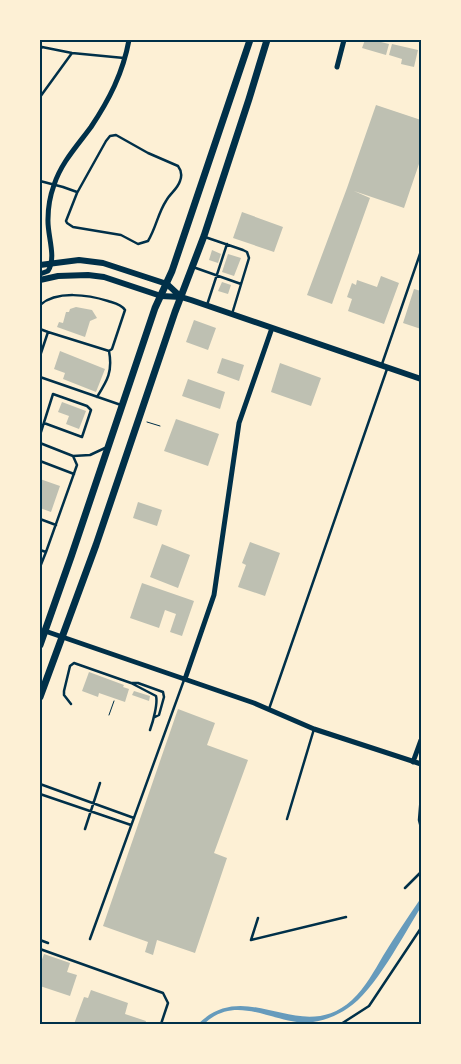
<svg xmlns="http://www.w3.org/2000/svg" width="461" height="1064" font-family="'Exo 2',sans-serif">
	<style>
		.water { fill: #669bbc }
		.building { fill: #bec0b2 }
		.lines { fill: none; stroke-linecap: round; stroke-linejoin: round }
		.path { stroke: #003049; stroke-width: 1 }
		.service { stroke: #003049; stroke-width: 2.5 }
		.minor { stroke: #003049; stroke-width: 5 }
		.tertiary { stroke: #003049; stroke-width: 6 }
		.secondary { stroke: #003049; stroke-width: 7 }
		.neatline { fill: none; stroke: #003049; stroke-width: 2 }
	</style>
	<rect width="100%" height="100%" fill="#fdf0d5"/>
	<path class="water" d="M421,898V907C404,934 374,992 348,1008C338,1015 326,1020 313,1022C276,1027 238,991 204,1024H198C248,975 300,1047 352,1000C366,987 374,971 383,956C395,936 408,917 421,898Z"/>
	<path class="building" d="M365,40H381V42L389,44L386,55L362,48Z
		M392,44L418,50L414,67L401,64L402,59L389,55Z
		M376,105L421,120V158L404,208L354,191L370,198L332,304L307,295L347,188Z
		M242,212L283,227L274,252L233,238Z
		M212,250L221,254L218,263L209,260Z
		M228,254L241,258L234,276L222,272Z
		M381,276L399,283L384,324L348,311L352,299L347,297L352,283L356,285L357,280L377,287Z
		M222,282L231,285L228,294L218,291Z
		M414,289L421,291V329L403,323Z
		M76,307L92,310L97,318L90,321L85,337L57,327L59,322L63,323L66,312H69L70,309Z
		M194,320L216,328L208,350L186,342Z
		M60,351L105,369L96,392L63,379L65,373L54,369Z
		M222,358L244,365L239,381L217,373Z
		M280,363L321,378L311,406L271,392Z
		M188,379L225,392L220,409L182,396Z
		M62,402L86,411L79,429L66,424L69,416L58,412Z
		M176,419L219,434L208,466L164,451Z
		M40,479L60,486L51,512L40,508Z
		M138,502L162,510L157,526L133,518Z
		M250,542L280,553L265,596L238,587L246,565L242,563Z
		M162,544L190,555L178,588L150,577Z
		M142,583L194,601L182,636L170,632L176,614L165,610L159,628L130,618Z
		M89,672L124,685L123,687L129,689L125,702L99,693L98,697L82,691Z
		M134,691L150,696L149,701L132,695Z
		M178,709L215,723L207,745L248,760L214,853L227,858L195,953L157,940L153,955L145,952L148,942L103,926Z
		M44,954L70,963L67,972L77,975L70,996L40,986V965Z
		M91,990L128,1003L125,1014L146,1021L145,1024H74L84,997L88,998Z"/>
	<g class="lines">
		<path class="path" d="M147,422L160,426
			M109,715L114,701"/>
		<path class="service" d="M40,50L42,47L72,53L124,58
			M40,97L72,53
			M116,135L148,153L178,166C181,170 182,176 180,181C177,190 170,193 166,201C158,213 156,228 148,241L138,244L121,235L73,227L67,223L66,221L77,193L106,141L110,136Z
			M40,181L63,187L77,192
			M205,237L243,250L247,252L249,258L232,314
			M193,267L241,284
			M40,305C57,290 89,295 108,301C114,303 121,304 125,310L112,349L109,351L48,332L40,356
			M207,305L227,244
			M40,329L48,332
			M382,364L421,251
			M40,377L121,405
			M97,397C107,381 113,372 109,351
			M40,435L53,394L87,406L91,410L82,437L44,423
			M40,443L73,456L77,465L46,552
			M73,456L90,455L105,448
			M40,461L74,474
			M40,519L56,525
			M40,550L46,552L40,567
			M40,584V597
			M132,683H138L163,692L164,697L159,715L155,717
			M71,704L64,695V691L70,666L74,663L131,683L156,696C158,703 153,722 150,730
			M269,709L387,369
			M40,784L134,818
			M40,794L131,825
			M421,795L419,820L421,828
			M287,819L314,729
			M85,829L100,783
			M405,888L421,872
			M258,918L251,940L346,917
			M90,939L184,680
			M40,940L48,943
			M40,949L163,993L168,1003L161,1024
			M341,1024L369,1006L421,928"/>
		<path class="minor" d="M337,67L344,40
			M40,274L48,271C57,257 47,235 48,219C48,207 50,196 54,185C61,163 77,146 91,127C109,100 123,73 129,40
			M45,631L254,703L314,729L421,764
			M185,679L214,595L239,423L272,328
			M413,762L421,740"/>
		<path class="tertiary" d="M40,265L79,260L103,263L167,284L181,297
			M40,280L58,276L88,275L104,277L161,296L181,297L191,300L421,379"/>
		<path class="secondary" d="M40,645L71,557L155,308L172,271L250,40
			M40,697L96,545L175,312L204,236L249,99L267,40"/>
	</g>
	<rect width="461" height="1064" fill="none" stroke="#fdf0d5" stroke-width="82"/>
	<rect x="41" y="41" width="379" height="982" class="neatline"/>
</svg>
